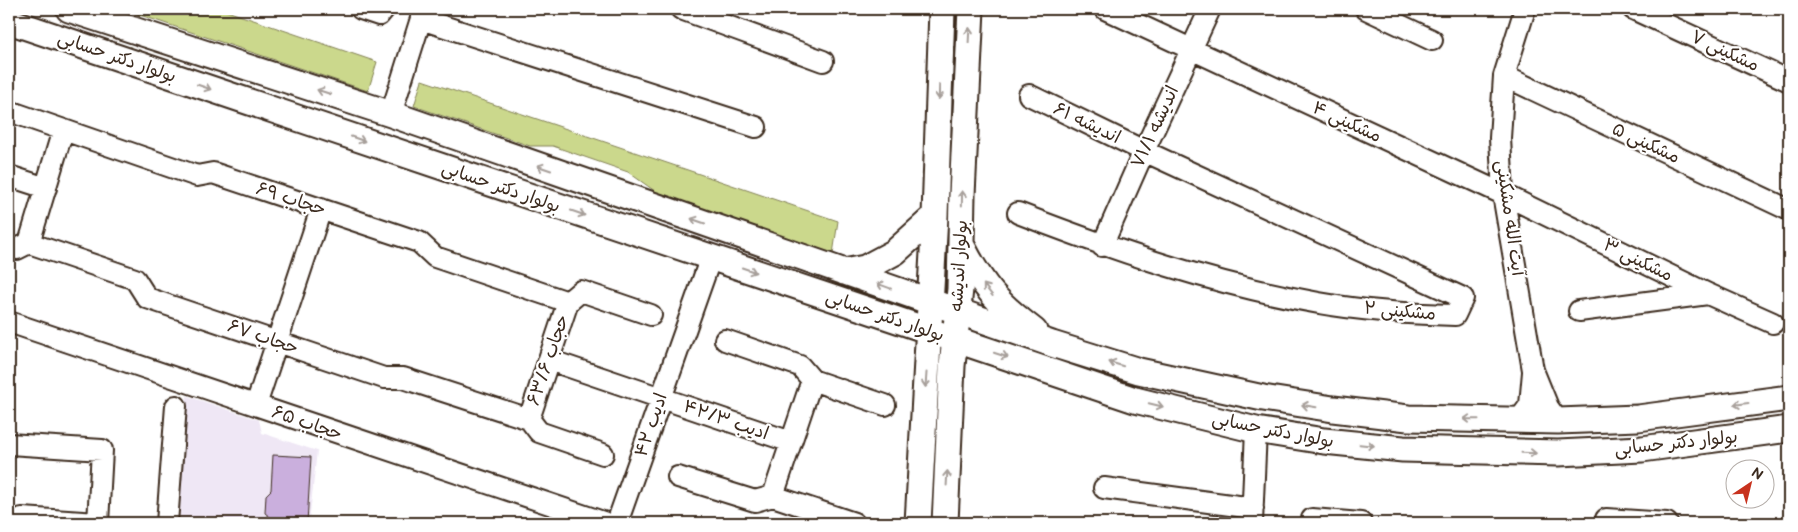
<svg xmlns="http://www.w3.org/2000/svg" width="1798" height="532" font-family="'Balsamiq Sans','Playpen Sans Arabic',sans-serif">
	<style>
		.built { fill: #efe7f5 }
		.green { fill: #cbd88c; stroke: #838155 }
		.building { fill: #caafdd; stroke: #3b2a1e }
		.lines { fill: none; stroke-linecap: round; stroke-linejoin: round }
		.minor-casing { stroke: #3b2a1e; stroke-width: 24 }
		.major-casing { stroke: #3b2a1e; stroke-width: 29 }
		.minor { stroke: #fff; stroke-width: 20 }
		.major { stroke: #fff; stroke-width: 25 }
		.oneway { stroke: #a79f9a }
		.labels { text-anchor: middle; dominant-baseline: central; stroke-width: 4.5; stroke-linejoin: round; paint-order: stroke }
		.street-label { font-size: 18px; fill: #3b2a1e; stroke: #fff }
	</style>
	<rect width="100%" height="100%" fill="#fff"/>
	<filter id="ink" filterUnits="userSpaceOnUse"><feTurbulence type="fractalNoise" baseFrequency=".02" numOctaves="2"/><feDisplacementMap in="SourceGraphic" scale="10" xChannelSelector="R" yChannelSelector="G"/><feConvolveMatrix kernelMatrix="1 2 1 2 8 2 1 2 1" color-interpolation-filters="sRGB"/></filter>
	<g filter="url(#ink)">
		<path class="built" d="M187,396L259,420L262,433L317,451L309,523H179Z"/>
		<path class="green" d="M122,9H221L377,62L368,91Z
			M422,80L838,221L833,254L659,194L628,172L553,146H530L414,106Z"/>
		<path class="building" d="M273,455L311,457L307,523H269L270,517L265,513L266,495L271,490Z"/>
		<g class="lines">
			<defs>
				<path id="minor" d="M361,9L379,15L384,9
					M681,9L823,61
					M1105,9L1503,194L1708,294L1773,323
					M1366,9L1432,40
					M1525,9L1504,76L1500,138L1503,194L1533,370L1548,407L1558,421
					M1633,9L1789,81
					M421,19L756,127
					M1504,76L1789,210
					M9,111L197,176L213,173L419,242L435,257L568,302
					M391,114L424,9
					M9,176L46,188
					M1018,213C1116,251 1216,285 1319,303C1364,311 1409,314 1455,315L1463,298L1144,151L1029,95
					M29,243L63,130
					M9,246L17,249L29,243L135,279L147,298L384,378H403L529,419
					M1102,246L1144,151L1210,9
					M568,302L581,291L651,315
					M1579,311L1708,294
					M9,322L606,523
					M725,340L800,366L812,380
					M549,360L791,442
					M812,380L885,405
					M256,405L321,209
					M529,419L568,302
					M529,419L539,432L603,454
					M1519,420L1530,405L1533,372
					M9,444L102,450L98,523
					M678,477L755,501L773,496
					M1104,488L1253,508
					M773,496L812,380
					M773,496L854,523
					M22,518L98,523
					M1312,519L1361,523
					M167,523L176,406
					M617,523L711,257
					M1252,523L1256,430
					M1606,523V519L1667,523"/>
				<path id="major" d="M69,9L391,114L1052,344L1139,371L1263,398L1333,409L1408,418L1558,421L1638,418L1789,398
					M9,21L1135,400L1256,430L1324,441L1403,449L1558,453L1642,449L1789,429
					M962,246C982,286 998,304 1034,331
					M844,272L865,268L895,252L935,216
					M918,523L935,216L942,9
					M945,523L952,366L960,289L962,195L971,9"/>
			</defs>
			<use href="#minor" class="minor-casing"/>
			<use href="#major" class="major-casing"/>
			<use href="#minor" class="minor"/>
			<use href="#major" class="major"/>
		</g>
		<defs><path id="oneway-shaft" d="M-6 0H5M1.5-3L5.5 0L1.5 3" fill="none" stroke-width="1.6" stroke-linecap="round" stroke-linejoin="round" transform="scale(1.25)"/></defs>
		<g class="oneway">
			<use href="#oneway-shaft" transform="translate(969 35) rotate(-87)"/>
			<use href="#oneway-shaft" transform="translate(204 87) rotate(19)"/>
			<use href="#oneway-shaft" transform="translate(324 92) rotate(-162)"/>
			<use href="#oneway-shaft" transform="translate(939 92) rotate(92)"/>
			<use href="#oneway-shaft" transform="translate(358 139) rotate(19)"/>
			<use href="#oneway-shaft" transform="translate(544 168) rotate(-161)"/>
			<use href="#oneway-shaft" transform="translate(962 198) rotate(-89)"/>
			<use href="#oneway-shaft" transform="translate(578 213) rotate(19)"/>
			<use href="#oneway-shaft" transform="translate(698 221) rotate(-161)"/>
			<use href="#oneway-shaft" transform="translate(749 270) rotate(19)"/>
			<use href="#oneway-shaft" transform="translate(884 286) rotate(-160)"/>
			<use href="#oneway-shaft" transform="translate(988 290) rotate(-128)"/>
			<use href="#oneway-shaft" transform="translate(1001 355) rotate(18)"/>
			<use href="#oneway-shaft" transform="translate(1116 364) rotate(-163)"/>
			<use href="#oneway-shaft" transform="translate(926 380) rotate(94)"/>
			<use href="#oneway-shaft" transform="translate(1741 404) rotate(173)"/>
			<use href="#oneway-shaft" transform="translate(1156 405) rotate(14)"/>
			<use href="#oneway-shaft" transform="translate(1309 406) rotate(-171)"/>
			<use href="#oneway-shaft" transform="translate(1471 419) rotate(-179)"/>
			<use href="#oneway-shaft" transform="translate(1367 445) rotate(6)"/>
			<use href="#oneway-shaft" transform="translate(1529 453) rotate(2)"/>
			<use href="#oneway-shaft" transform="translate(947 478) rotate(-87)"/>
		</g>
	</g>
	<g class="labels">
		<g class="street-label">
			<text transform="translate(1725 51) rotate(25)">مشکینی ۷</text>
			<text transform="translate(117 57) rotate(19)">بولوار دکتر حسابی</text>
			<text transform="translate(1347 122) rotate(25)">مشکینی ۴</text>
			<text transform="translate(1087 123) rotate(26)">اندیشه ۶۱</text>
			<text transform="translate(1155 127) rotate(-65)">اندیشه ۷۱/۱</text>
			<text transform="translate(1646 143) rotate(25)">مشکینی ۵</text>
			<text transform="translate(501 187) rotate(19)">بولوار دکتر حسابی</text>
			<text transform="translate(291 199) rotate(18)">حجاب ۶۹</text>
			<text transform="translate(1510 218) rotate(82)">آیت الله مشکینی</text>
			<text transform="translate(1638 260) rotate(26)">مشکینی ۳</text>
			<text transform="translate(959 266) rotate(-87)">بولوار اندیشه</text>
			<text transform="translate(1400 311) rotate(5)">مشکینی ۲</text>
			<text transform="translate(885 316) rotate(19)">بولوار دکتر حسابی</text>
			<text transform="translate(263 337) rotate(19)">حجاب ۶۷</text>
			<text transform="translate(548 360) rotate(-71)">حجاب ۶۳/۶</text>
			<text transform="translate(726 420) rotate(19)">ادیب ۴۲/۳</text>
			<text transform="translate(307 423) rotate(19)">حجاب ۶۵</text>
			<text transform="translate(651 425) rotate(-71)">ادیب ۴۲</text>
			<text transform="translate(1273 430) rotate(11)">بولوار دکتر حسابی</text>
			<text transform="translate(1676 443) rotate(-6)">بولوار دکتر حسابی</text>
		</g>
	</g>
	<rect width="1798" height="532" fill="none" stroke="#fff" stroke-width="30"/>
	<rect x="15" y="15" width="1768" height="502" fill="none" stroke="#3b2a1e" stroke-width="2" filter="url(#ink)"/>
	<g transform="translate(1750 484) rotate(35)"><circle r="24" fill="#ffffff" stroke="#b1aaa5"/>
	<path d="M0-4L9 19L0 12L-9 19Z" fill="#c8321e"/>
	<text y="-8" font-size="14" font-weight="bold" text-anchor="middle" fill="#3b2a1e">N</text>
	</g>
</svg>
